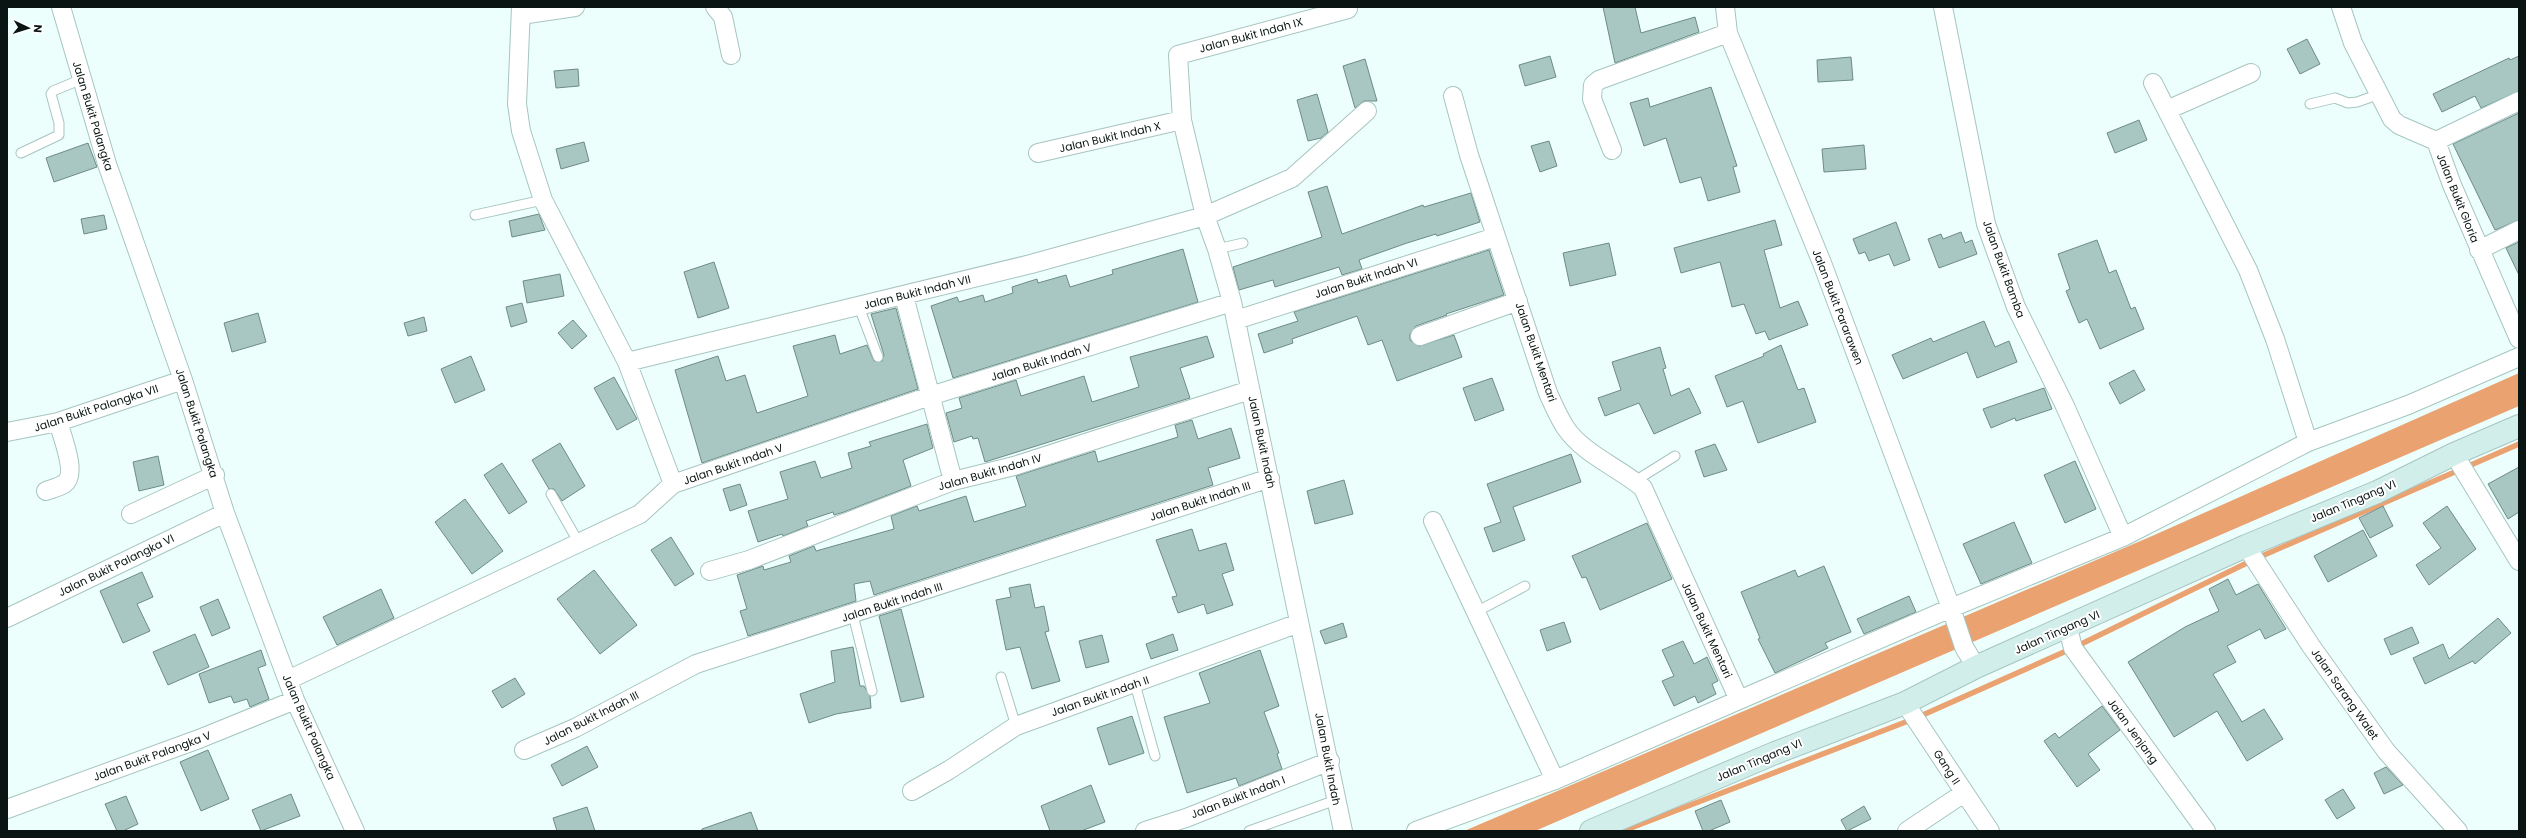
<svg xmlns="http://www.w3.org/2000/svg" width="2526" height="838" font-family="Poppins,sans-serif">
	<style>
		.water { fill: #eba271 }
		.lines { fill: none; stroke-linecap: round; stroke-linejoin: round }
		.stream { stroke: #eba271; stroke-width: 5.5 }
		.building { fill: #a8c6c2; stroke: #6e8b86 }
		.lane-casing { stroke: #a7c5c0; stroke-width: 11 }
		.street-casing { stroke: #a7c5c0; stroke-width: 20 }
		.secondary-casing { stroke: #a7c5c0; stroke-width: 24 }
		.lane { stroke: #fff; stroke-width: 9 }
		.street { stroke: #fff; stroke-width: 18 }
		.secondary { stroke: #d2eeeb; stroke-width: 22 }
		.labels { text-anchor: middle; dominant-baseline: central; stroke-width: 4; stroke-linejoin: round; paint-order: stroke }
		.street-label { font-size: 11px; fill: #0a1513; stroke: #fff }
	</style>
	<rect width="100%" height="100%" fill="#ecfffc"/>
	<path class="water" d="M2519,373V406L1535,831H1464L2152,536Z"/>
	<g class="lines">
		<path class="stream" d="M1623,831L1916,718L2073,648L2255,559L2519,444"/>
	</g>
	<path class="building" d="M1603,7H1635L1641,33L1695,17L1699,32L1615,63Z
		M2307,39L2320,64L2300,74L2287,49Z
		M1550,56L1556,77L1525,86L1519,65Z
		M2519,56V91L2481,108L2475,96L2442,112L2433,94L2509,58L2510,60Z
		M1851,57L1853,80L1818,82L1817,60Z
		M1365,59L1377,101H1364L1355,108L1343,66Z
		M578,69L579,86L556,88L554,71Z
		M1711,87L1737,166L1733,167L1740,192L1708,201L1701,177L1680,183L1666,138L1644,146L1630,103L1648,98L1650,107Z
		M1317,94L1328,132L1321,138L1308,141L1297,100Z
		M2519,113V220L2495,230L2453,144Z
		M2139,120L2147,140L2115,153L2107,133Z
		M1549,141L1557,166L1540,172L1531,146Z
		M584,142L589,161L561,169L556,149Z
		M88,143L97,167L54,182L46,158Z
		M1864,145L1866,169L1824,172L1822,149Z
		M1327,186L1342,234L1423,205L1424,207L1471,193L1480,222L1437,236L1436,234L1407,243L1359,260L1362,269L1342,275L1339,267L1275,287L1273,280L1239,290L1233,267L1322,237L1308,192Z
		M539,214L545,230L512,237L509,221Z
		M104,215L107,229L84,234L81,219Z
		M1775,220L1782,245L1764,250L1780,308L1798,301L1808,325L1769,340L1765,331L1756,334L1744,304L1732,307L1720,262L1681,273L1674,248Z
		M1896,222L1910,260L1894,266L1889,254L1869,261L1865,252L1859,254L1853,239Z
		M1961,232L1965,243L1972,240L1977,254L1939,268L1928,239L1941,234L1943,239Z
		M2097,240L2109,273L2116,270L2131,309L2135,307L2144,329L2100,349L2087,319L2079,323L2066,291L2070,289L2058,254Z
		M2519,242V275L2506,248Z
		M1609,243L1616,275L1570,286L1563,253Z
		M1183,249L1198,302L953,378L931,306L957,297L959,302L983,295L985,302L1013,293L1012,287L1037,279L1038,283L1066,275L1070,287L1113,274L1112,270Z
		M1489,250L1504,295L1446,314L1447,315L1416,326L1410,334V340L1419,346L1454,335L1462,357L1397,381L1382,340L1368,345L1357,316L1292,339L1293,343L1264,353L1258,334L1298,321L1294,312Z
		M714,262L729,308L698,318L684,272Z
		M560,274L564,296L527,303L523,281Z
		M522,303L527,322L511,327L506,307Z
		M896,308L918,389L702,463L675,370L718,356L726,381L745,375L757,413L808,396L793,346L835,335L840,354L867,345L874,361H882L884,355L871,314Z
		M258,313L266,342L232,352L224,323Z
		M424,317L427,331L408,336L404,323Z
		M573,320L587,336L572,349L558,333Z
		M1984,321L1995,347L2009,341L2017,362L1977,378L1967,352L1903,379L1892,355L1931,338L1933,342Z
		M1207,336L1214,357L1180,368L1190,398L985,462L978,438L973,439L972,436L954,442L946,413L962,408L959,398L1016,380L1021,396L1084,376L1092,402L1139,387L1130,357Z
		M1781,345L1798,390L1804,388L1816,422L1758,443L1743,401L1727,407L1715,376L1764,356L1763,354Z
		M1660,347L1666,368L1663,369L1671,396L1689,388L1701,413L1654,434L1639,403L1605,416L1598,398L1621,390L1612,362Z
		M471,356L485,390L455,403L441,369Z
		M2134,370L2145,390L2120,404L2109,383Z
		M614,377L637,419L617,430L594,388Z
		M1492,378L1504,410L1475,421L1463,388Z
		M2044,388L2052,409L2016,421L2015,418L1991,428L1983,409Z
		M1192,420L1198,439L1231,428L1240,458L1208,468L1213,485L874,595L870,581L854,584L856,601L748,636L740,611L747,609L737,575L763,566L764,570L791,562L789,556L814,546L816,551L894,529L891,516L917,506L919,511L966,496L974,522L1026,506L1016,476L1095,451L1098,462L1178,437L1175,425Z
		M927,424L933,448L903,460L911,486L844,512L834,515L833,512L806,521L808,526L783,536L782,534L758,542L748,511L788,499L780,472L815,461L821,478L852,468L848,453L871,446L869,442Z
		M560,443L585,486L562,501L554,489H549L532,460Z
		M1715,444L1727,470L1704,477L1695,451Z
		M1571,454L1581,482L1513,507L1525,540L1493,552L1484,528L1501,522L1487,484Z
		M158,456L164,485L139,491L133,462Z
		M2075,461L2096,509L2065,523L2044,475Z
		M502,463L527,502L509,514L484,475Z
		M2519,467V512L2508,519L2488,484Z
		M1344,480L1353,514L1315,524L1307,491Z
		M740,484L747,505L730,511L723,489Z
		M465,499L503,551L472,574L435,522Z
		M2383,506L2393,526L2370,538L2359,518Z
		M2447,506L2476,549L2429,585L2416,565L2441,548L2423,523Z
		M2014,522L2032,563L1981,584L1963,544Z
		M1647,523L1672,579L1600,610L1586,577L1582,578L1572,556Z
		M1192,529L1199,551L1226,543L1234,570L1222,574L1233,605L1207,614L1204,604L1178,613L1172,597L1177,596L1156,540Z
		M2363,530L2377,556L2328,582L2314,556Z
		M671,537L694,574L675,586L651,550Z
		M1824,566L1851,632L1825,643L1828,648L1775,673L1758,639L1760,638L1741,592L1795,570L1798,577Z
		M594,570L637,625L600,654L557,599Z
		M142,572L153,597L137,604L150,631L123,643L100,591Z
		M2228,579L2236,595L2258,584L2286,629L2265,639L2260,629L2227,646L2236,662L2213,674L2242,722L2264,709L2283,739L2247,761L2217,711L2174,737L2128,662L2185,627L2219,611L2209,589Z
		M1030,584L1035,608L1044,606L1049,631L1045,632L1060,681L1032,689L1020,647L1006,650L996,600L1011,597L1009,588Z
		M381,589L394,618L337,645L323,617Z
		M1909,596L1916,612L1864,634L1857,619Z
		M218,599L230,628L212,636L200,607Z
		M901,609L924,697L901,702L879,616Z
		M2498,618L2511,633L2475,664L2473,661L2425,684L2413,658L2443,644L2449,659Z
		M1564,622L1571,642L1547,651L1540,630Z
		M1343,623L1347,637L1325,644L1320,631Z
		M2412,627L2419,643L2391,655L2384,639Z
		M195,634L209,667L168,685L153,652Z
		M1173,634L1178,650L1151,659L1146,644Z
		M1102,635L1109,662L1086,668L1079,641Z
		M1683,641L1694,664L1707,657L1718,681L1712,684L1716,694L1698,703L1695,696L1674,706L1662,681L1674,676L1662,650Z
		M853,647L860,686H864L870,696L871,708L836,714L809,723L800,694L835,682L831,651Z
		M261,650L266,665L258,668L269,699L250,707L247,699L234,703L231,696L209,703L199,674Z
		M1260,650L1279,706L1264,712L1279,753L1277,754L1282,769L1239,786L1236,778L1187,793L1164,717L1210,703L1199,673Z
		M515,678L525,694L502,708L492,691Z
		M2102,706L2120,730L2088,754L2100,770L2077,787L2044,741L2055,733L2059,738Z
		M1132,716L1144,753L1109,765L1097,728Z
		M587,746L598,767L562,786L551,765Z
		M208,750L229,799L201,811L180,762Z
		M2386,767L2403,785L2384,794L2374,773Z
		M1091,785L1105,822L1081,831H1050L1041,806Z
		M2343,789L2355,808L2337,819L2325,800Z
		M291,794L300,816L261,831L252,810Z
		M126,796L138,824L123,831H117L105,804Z
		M1721,800L1730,822L1709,831H1703L1695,811Z
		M1864,806L1871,819L1847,831L1841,820Z
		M587,807L595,831H557L553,818Z
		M751,812L758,831H702V829Z"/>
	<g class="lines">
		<defs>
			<path id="lane" d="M2310,104L2335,98L2348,103L2357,102L2380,94
				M21,153L59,135V123L51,94L53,91L82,79
				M475,215L543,200
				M1217,249L1243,243
				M859,307L878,357
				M1635,481L1675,456
				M551,494L579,543
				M1476,612L1525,586
				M853,615L872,691
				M1001,677L1016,726
				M1135,684L1155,756
				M1249,831L1336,800"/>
			<path id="street" d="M61,7L107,164L183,380L225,513L295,700L355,831
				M521,7L517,104L521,131L543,200L627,362L673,484L930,396L1232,302
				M715,7L723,17L731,55
				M1725,7L1728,33L1822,263L1951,608L1964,647L1976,667
				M1943,7L1986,224L2016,307L2065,406L2123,537
				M2341,7L2353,43L2392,119L2399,125L2436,141
				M521,15L575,7
				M2153,83L2248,270L2275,339L2308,442
				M1453,96L1469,155L1548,393C1553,404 1558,416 1565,427C1583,454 1618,467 1643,488L1739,700
				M2519,101L2436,141L2452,185L2519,339
				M2167,110L2251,73
				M1612,150L1592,99L1593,85L1599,80L1728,33
				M1038,153L1182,120
				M2479,250L2519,230
				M904,296L953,481
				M1236,320L1495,237
				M1420,336L1518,301
				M627,362L1031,264L1205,216L1292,178L1367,111
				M7,432L58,422L183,380
				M2454,454L2519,561
				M46,491C51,489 59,487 64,484C78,475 62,436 58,422
				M131,514L215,475
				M1433,521L1555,780
				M2246,546L2311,646L2386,751L2458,831
				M710,571L749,560L953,481L1014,466L1250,390
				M7,618L225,513
				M2068,628L2073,648L2206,831
				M288,680L640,514L673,484
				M1905,703L1990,831
				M524,750L575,728L696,664L1270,478
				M912,791L949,770L1016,726L1299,623
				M7,809L199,739L295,700
				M1145,831L1186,818L1330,761
				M1343,831L1232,302L1217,249L1205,216L1182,120L1178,55L1348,9
				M1416,831L1555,780L1951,608L2123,537L2308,442L2408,405L2519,357
				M1907,831L1964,793"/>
			<path id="secondary" d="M1591,831L1775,753L1905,703L1976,667L2246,546L2377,492L2454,454L2519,426"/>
		</defs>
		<use href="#lane" class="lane-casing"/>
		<use href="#street" class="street-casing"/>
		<use href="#secondary" class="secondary-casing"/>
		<use href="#lane" class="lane"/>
		<use href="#street" class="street"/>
		<use href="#secondary" class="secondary"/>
	</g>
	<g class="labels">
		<g class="street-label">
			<text transform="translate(1251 35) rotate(-15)">Jalan Bukit Indah IX</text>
			<text transform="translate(93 116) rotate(73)">Jalan Bukit Palangka</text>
			<text transform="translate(1110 137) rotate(-13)">Jalan Bukit Indah X</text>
			<text transform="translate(2458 198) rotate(68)">Jalan Bukit Gloria</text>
			<text transform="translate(2004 269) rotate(70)">Jalan Bukit Bamba</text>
			<text transform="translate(1366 278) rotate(-18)">Jalan Bukit Indah VI</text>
			<text transform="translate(917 292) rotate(-14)">Jalan Bukit Indah VII</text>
			<text transform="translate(1838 307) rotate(69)">Jalan Bukit Pararawen</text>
			<text transform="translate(1536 352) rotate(71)">Jalan Bukit Mentari</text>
			<text transform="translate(1041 362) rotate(-17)">Jalan Bukit Indah V</text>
			<text transform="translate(96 408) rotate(-18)">Jalan Bukit Palangka VII</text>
			<text transform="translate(197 423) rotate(72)">Jalan Bukit Palangka</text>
			<text transform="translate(1262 442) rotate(78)">Jalan Bukit Indah</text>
			<text transform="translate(733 464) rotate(-19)">Jalan Bukit Indah V</text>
			<text transform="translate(990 472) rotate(-16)">Jalan Bukit Indah IV</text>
			<text transform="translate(1200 501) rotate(-18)">Jalan Bukit Indah III</text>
			<text transform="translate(2353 501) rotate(-23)">Jalan Tingang VI</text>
			<text transform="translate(116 565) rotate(-26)">Jalan Bukit Palangka VI</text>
			<text transform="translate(892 602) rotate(-18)">Jalan Bukit Indah III</text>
			<text transform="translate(1707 630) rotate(65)">Jalan Bukit Mentari</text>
			<text transform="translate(2057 632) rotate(-24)">Jalan Tingang VI</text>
			<text transform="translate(2345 694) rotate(55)">Jalan Sarang Walet</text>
			<text transform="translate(1100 696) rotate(-19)">Jalan Bukit Indah II</text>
			<text transform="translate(591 718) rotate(-27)">Jalan Bukit Indah III</text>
			<text transform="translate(309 727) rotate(66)">Jalan Bukit Palangka</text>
			<text transform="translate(2133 731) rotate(54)">Jalan Jenjang</text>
			<text transform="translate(152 756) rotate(-20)">Jalan Bukit Palangka V</text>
			<text transform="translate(1328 759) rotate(79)">Jalan Bukit Indah</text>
			<text transform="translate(1759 760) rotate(-23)">Jalan Tingang VI</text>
			<text transform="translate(1947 767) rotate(57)">Gang II</text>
			<text transform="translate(1238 797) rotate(-21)">Jalan Bukit Indah I</text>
		</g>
	</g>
	<rect width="2526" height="838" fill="none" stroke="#0a1513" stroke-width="16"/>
	<g transform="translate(28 28) rotate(94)" stroke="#ffffff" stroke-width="3" paint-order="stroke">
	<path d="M0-3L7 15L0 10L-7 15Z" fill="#0a1513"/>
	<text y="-6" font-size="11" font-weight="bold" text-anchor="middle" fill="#0a1513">N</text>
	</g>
</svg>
